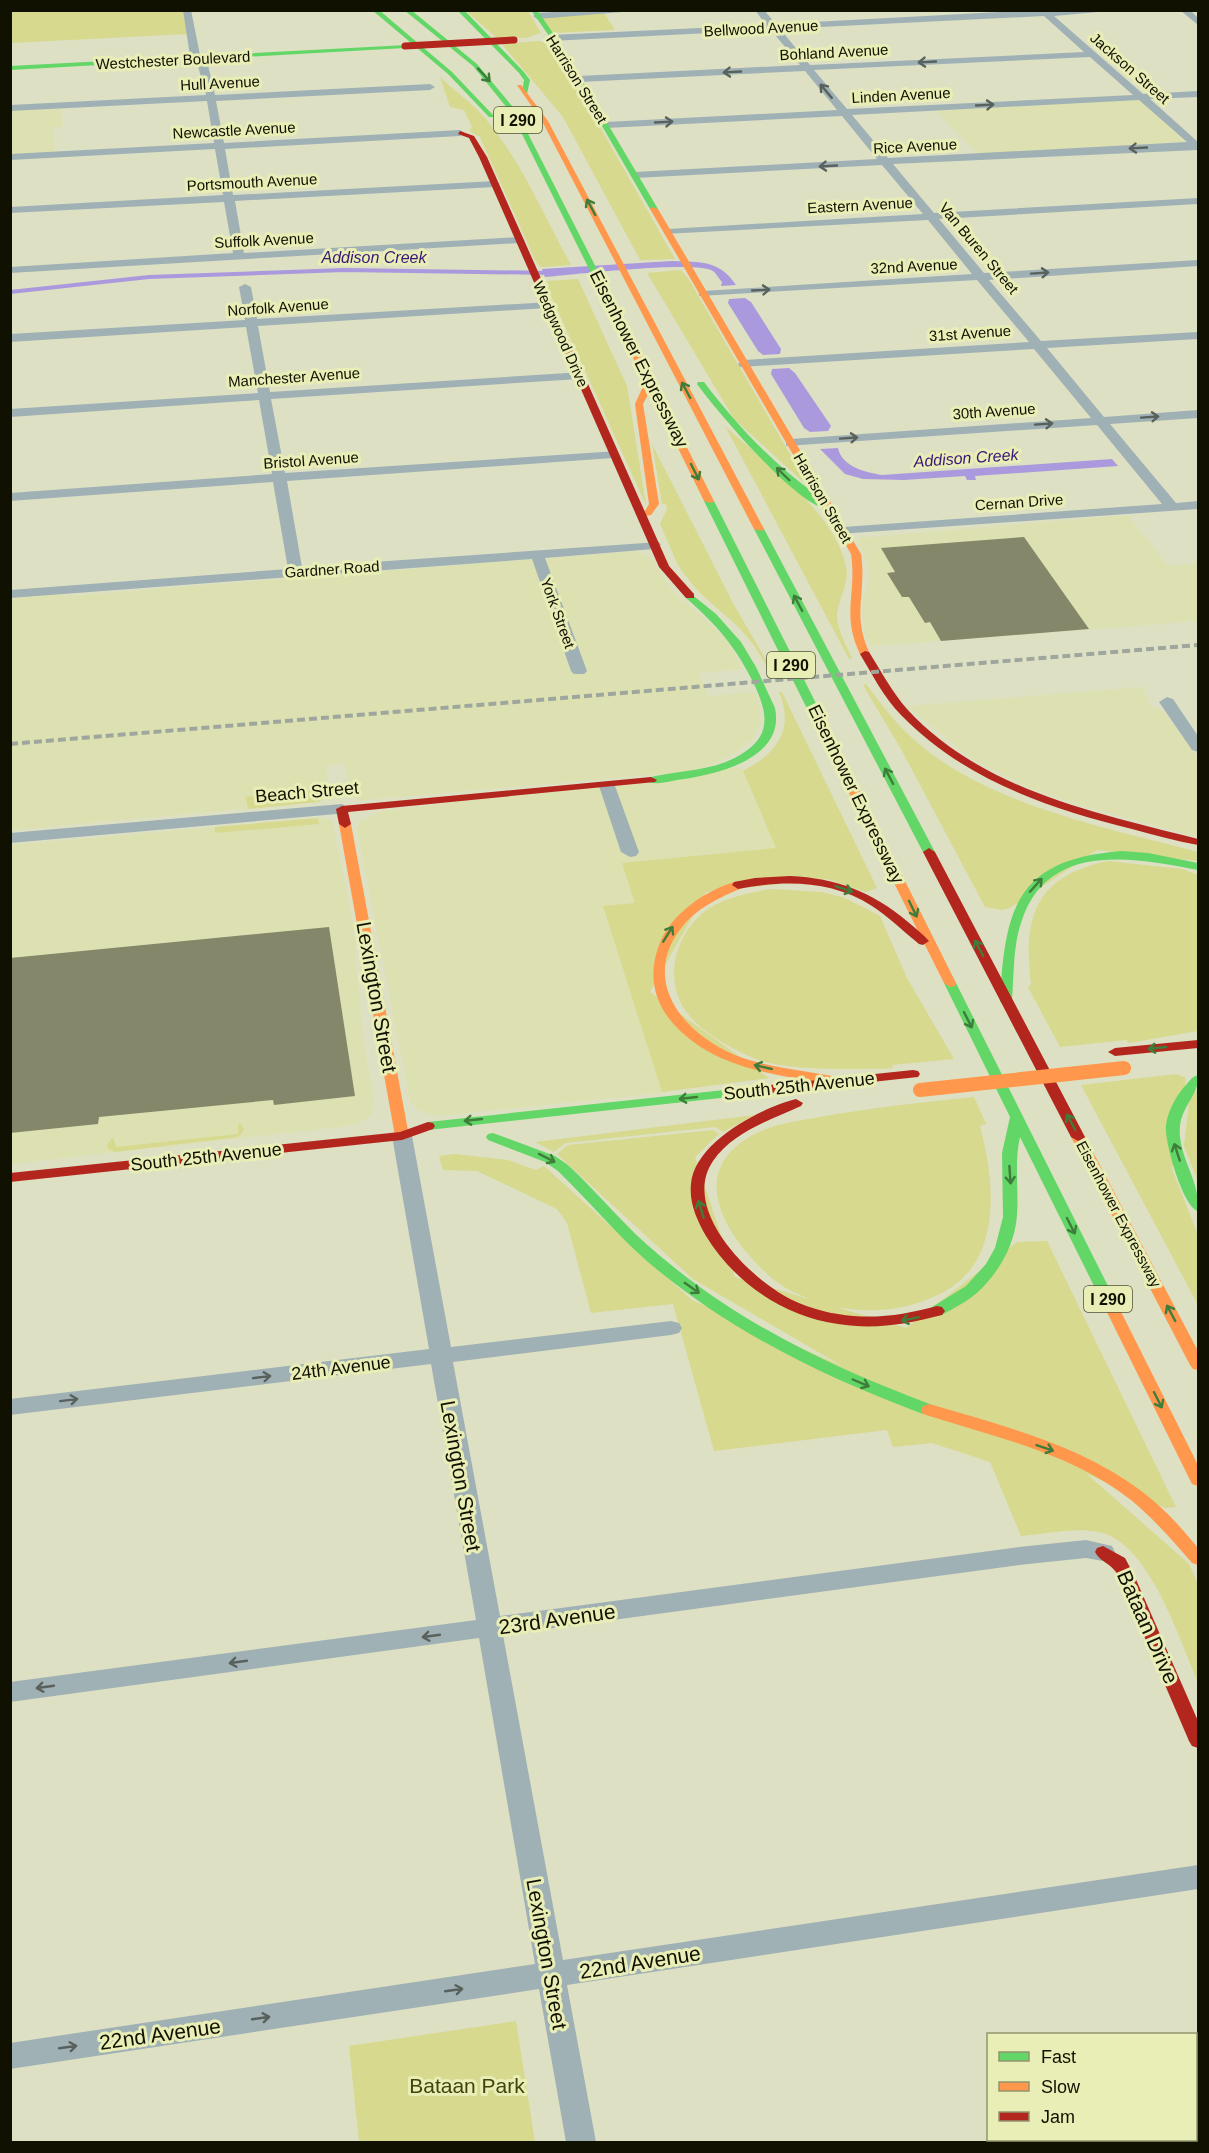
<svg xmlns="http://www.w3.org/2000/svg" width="1209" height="2153" font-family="Helvetica,sans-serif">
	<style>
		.built { fill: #dde1b1 }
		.green { fill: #d6d98e }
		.water { fill: #aa9add }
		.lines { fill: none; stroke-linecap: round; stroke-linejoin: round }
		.stream { stroke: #aa9add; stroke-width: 4 }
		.building { fill: #85876a }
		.street { fill: #a0b1b5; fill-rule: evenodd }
		.fast { fill: #63d668; fill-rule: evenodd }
		.slow { fill: #ff974d; fill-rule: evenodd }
		.jam { fill: #b3261e; fill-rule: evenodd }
		.rail { stroke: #9ea79d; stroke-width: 4; stroke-dasharray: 8 4; stroke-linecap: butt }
		.slow-bridge { stroke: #ff974d; stroke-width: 14 }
		.jam-bridge { stroke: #b3261e; stroke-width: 7 }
		.oneway { stroke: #58615b }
		.oneway2 { stroke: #3e7d3a }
		.labels { text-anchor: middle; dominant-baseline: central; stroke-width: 6; stroke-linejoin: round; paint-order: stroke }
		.far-street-label { font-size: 15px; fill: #111101; stroke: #e9edb6 }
		.shield { fill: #e9edb6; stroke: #525337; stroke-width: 1.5 }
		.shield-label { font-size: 16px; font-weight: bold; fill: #111101 }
		.far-water-label { font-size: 16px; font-style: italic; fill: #381778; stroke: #e9edb6 }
		.street-label { font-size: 18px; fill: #111101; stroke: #e9edb6 }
		.near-street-label { font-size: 21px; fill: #111101; stroke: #e9edb6 }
		.near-park-label { font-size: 21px; fill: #42440b; stroke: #e9edb6 }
	</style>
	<rect width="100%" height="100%" fill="#dee0c3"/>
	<path class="built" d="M1138,97L1192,144L979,156L934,108Z
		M61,107L63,127H53L55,152L11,155V110Z
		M1128,515L1168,566L1198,563V621L871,646L864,634L862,606L869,576L866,560L857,538Z
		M636,551L652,559L672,590L726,639L743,669L699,673L708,696L754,692L759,704L761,722L753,739L736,753L713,764L685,772L363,800L356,799L350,794L345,764L326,765L330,795L318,802L11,830V598L62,594L68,596Z
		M1143,687L1150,705L1164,712L1198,758V837L1082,806L1034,790L973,760L907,706Z
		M741,767L776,848L635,903L603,907L663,1093L437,1116L418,1110L410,1101L357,829L359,822L382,811Z
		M318,818L332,820L353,923L364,1045L374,1098L372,1114L365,1120L349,1126L11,1164V845Z"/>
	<path class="green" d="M10,11H184L188,34L11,43Z
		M466,11H528L541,33L526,38H497Z
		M604,13L615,30L551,33L541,17Z
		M539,41L554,46L675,259L640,260L563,117L502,44Z
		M440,77C454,91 470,101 484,117C521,160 544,216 571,265L541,267L536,262L480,137L469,131L472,127L464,110L450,107Z
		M681,270L688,278L809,487L734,419L647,273Z
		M578,279L627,386L646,505L547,287L549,286L547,281Z
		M725,426C765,463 834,511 846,566C850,584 838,598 837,615C837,630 846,645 852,658L849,659Z
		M652,444L734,605L769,665L766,666C745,621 711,611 685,575C674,561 668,540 660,524L667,509L666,504H662Z
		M866,684C880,703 894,721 911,737C985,805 1104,827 1198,852V861L1097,850L1010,908L1002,910L985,907L901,749L863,685Z
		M779,692H782L877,888L866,892L827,879L706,892L650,992L769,1078L662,1092L603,906L635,903L622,863L776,848L743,771C777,753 795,730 779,692Z
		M329,789L330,795L318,802L248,809L246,797Z
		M318,818L319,824L215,833V827Z
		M1108,861L1182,869L1198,875V1031L1129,1043L1126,1040L1060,1047L1028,987L1031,985C1023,917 1035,876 1108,861Z
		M772,889L822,892L845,898L880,916L907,978L954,1059L892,1065L893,1068L882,1069C847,1069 783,1071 751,1057C729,1047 703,1033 688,1014C660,979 677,925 715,905C733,896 752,892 772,889Z
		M1176,1074L1186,1078L1172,1169L1198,1235V1305L1081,1085Z
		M1196,1089L1198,1094V1181L1184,1146L1190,1096Z
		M974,1097L986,1124L980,1126C995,1183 1004,1264 938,1295C910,1308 881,1313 850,1309C826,1307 801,1297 781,1285C766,1275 754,1261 742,1247C709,1204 702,1159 759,1132C777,1123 800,1121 820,1117C871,1108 922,1102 974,1097Z
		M755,1115L723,1132L715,1127L566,1143L554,1152L535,1142Z
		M241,1124L244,1130L238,1137L115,1152L108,1149L107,1145L113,1137L116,1147L238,1134V1125Z
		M713,1130L719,1134L695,1157L735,1277L906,1328L1017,1242L1047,1241L1176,1507L1165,1508L849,1370L693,1279L557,1154L568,1145Z
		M455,1154L508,1160L536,1170L544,1166L692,1300L1087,1474L1189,1564L1198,1584V1682C1179,1639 1150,1543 1099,1532C1074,1527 1046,1534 1021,1536L990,1462L932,1443L893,1447L887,1430L714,1451L673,1304L591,1313L567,1223L557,1209L477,1171L443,1170L439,1156Z
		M516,2021L535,2142H359L349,2046Z"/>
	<path class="water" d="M672,261C701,262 719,260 736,285L721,286L722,282C719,279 716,273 713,271C697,260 571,275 545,277L542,269Z
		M745,298L751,302L781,349L780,354L763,355L758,351L728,303L729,299Z
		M789,368L795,373L831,426L828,431L810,432L804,428L771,374L772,369Z
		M838,448C842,467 865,472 882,475L1112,459L1118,466L975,476L976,480H967L965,476L904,480L863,479L845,474L820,449Z"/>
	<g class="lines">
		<path class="stream" d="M10,292L149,277L344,270L552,273"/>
	</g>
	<path class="building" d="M1024,537L1089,629L941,641L930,622L925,623L909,597H902L887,573L895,572L881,548Z
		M329,927L355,1096L274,1105L273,1100L99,1117L98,1124L10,1133V958Z"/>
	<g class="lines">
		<path class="street" d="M183,10H191L200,55L208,65L215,95L430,84L435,87L430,90L216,101L224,143L460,130L465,133L460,136L225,149L233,195L495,181L500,184L495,187L235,201L244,253L519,237L525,240L519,243L10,273V267L233,253L224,202L10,213V207L223,195L215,149L10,160V154L214,143L207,101L10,111V105L206,95L198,66L190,56Z
			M587,10H647L537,19L533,16L537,13Z
			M755,10H764L776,24L1038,10H1121L1054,16L1143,94L1198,91V97L1150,99L1198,142V150L893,164L934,213L1198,198V204L939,219L984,273L1198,260V266L989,280L1041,341L1198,332V339L1047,348L1104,417L1198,410V418L1110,424L1176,503L1198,501V509L838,534V528L843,527L1162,504L1097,425L786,446V440L791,439L1091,418L1034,349L740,367L738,364L744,360L1029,342L977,280L699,296V292L703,291L972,274L928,220L664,234V230L668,229L923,214L882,165L635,178L630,175L635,172L877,159L842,116L606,128L601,125L606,122L837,110L805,71L579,82L574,79L579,76L800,65L771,30L551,41L546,38L551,35L766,25ZM1044,16L1084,52L810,65L780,29ZM1090,57L1133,95L847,109L814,70ZM1139,100L1187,142L888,158L852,115Z
			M1180,10H1190L1198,18V25Z
			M245,284L251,287L257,319L551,302V306L547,308L258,326L270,392L583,372V378L579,379L271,399L285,473L618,451V457L613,458L287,481L302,567L659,542L661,545L654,549L545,558L587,671L584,674H574L571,671L532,559L10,598V590L288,569L273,482L10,501V493L272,474L259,400L10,417V409L258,393L246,327L10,342V334L245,320L239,287Z
			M1167,697L1173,699L1198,736V752L1192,750L1159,702Z
			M607,781L615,786L639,852L636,856L630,857L621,852L599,786Z
			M342,804L350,809L348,813L10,843V833Z
			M402,1130L409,1132L412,1136L451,1347L671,1321L679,1323L682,1328L679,1333L671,1335L453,1362L500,1616L1019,1547L1086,1540L1112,1546L1115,1552L1112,1558L1103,1561L1086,1558L1019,1565L503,1635L563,1960L1198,1865V1889L567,1985L596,2142H566L539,1989L10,2069V2043L535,1964L479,1638L10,1702V1682L476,1620L431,1364L10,1415V1399L429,1349L392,1136L395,1132Z"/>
		<path class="fast" d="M372,10H379L452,72L493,115V117H489L448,74Z
			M404,10H411L477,64L517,112L606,287L605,289L598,287L512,114L473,66Z
			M457,10H464L523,71L530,80L527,94L522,93L524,80L519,73Z
			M531,10H537L560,43L658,209L657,211L650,209L554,43Z
			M407,45L405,48L10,70V66Z
			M698,382H704C741,431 782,473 833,506V510C803,514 715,409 697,384Z
			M706,499L714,501L843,757L841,759H833L831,757L704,501Z
			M759,526L764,529L935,852L933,855L929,856L923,852L754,529Z
			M690,593L716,614L741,642L756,667L775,708C786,760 714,775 677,780C667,782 653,786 645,780L647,778C678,770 712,772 740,755C772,736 768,714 754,684C736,647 717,625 686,598L685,596Z
			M1122,851L1148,853L1198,863V870C1134,858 1047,840 1021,923C1013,947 1014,974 1012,1000L1006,1004L1001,1003L1000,1000C1005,907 1017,859 1122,851Z
			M950,979L956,983L1111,1292L1109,1296H1099L1097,1292L1020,1137C1014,1163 1019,1189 1017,1215C1015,1245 999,1272 978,1292C968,1301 954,1308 942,1315H932L929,1311L932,1307L966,1286L986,1264L995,1248L1003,1217L1002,1153L1010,1117L944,983Z
			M1198,1075C1200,1093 1182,1106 1180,1126C1177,1156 1201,1181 1198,1211C1183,1207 1164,1141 1166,1125C1168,1111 1175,1098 1184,1087C1189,1082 1191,1077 1198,1075Z
			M770,1085L775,1086L777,1089L775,1092L428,1130L421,1126L428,1122Z
			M493,1133L555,1156L568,1165C599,1194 626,1228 659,1255C740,1324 835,1369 935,1406L937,1410L935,1414H923C824,1377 729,1331 648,1262C616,1234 589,1201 558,1171L545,1162L488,1140L486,1137L488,1134Z"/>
		<path class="slow" d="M517,85H521L548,121L764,529L762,531L754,529L542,121Z
			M651,207L658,209L861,554C867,594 851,614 870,654L869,656H861L860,654C841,614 857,594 851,554L650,209Z
			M599,285L606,287L714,501L712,503L704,501L650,391L643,404L659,504L651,515L640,517L635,514L645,511L649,504L635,404L645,382L598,287Z
			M837,754L843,757L956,983L955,986L950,987L944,983L831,757Z
			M345,820L351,824L409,1136L402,1140L395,1136L339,824Z
			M738,881L742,882L744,885L742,888C723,896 703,905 688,920C637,974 678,1031 735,1055C770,1069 809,1070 846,1079L848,1082L846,1085L841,1086C781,1075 713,1071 671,1021C652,998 649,972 659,945C670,914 707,889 738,881Z
			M1078,1133L1085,1137L1198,1351V1370L1193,1369L1190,1365L1071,1137Z
			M1104,1287L1109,1288L1111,1292L1198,1465V1486L1192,1484L1190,1480L1097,1292L1099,1288Z
			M929,1404C1001,1425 1080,1445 1140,1490C1162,1506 1181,1527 1198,1548V1565L1192,1563C1173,1541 1154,1519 1131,1500C1072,1453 994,1437 923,1414L921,1410L923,1406Z"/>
		<path class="jam" d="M460,131L474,136L487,157L669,566L694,594V598H686L659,567L479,157L469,138L458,134Z
			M865,651L869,652C881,671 892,692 907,709C981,790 1096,813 1198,839V845C1176,841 1154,835 1132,829C1047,808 963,779 901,715C884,698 872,674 860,654Z
			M651,777L657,780L655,782L348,812L351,824L345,828L339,824L336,809L342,806Z
			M929,848L935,852L1085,1137L1083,1140L1078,1141L1071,1137L923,852Z
			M790,876C836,878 873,892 908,922C915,928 923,934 929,941L923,945L919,944C903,931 889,917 872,906C832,880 783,880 738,889L732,885L734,882L755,878Z
			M1198,1040V1048L1115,1056L1108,1052L1115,1048Z
			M913,1070L918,1071L920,1074L918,1077L770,1093L763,1089L770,1085Z
			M796,1099L803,1103L801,1106C770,1120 733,1132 713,1161C682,1207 742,1269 778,1292C795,1303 817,1311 838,1314C872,1320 904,1315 937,1306L942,1307L945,1311L942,1315C907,1324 875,1330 838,1324C783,1316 735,1283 706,1236C697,1220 689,1203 691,1184C694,1143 760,1108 796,1099Z
			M428,1122L433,1123L435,1126L433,1129L402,1140L10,1182V1173L400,1132Z
			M1103,1546L1125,1558L1134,1575L1198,1721V1748L1192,1746L1189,1741L1118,1575C1111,1563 1100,1562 1095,1552L1097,1548Z"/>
		<path class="rail" d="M10,744L1198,645"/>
		<path class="slow-bridge" d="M920,1090L1124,1068"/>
		<path class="jam-bridge" d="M405,46L514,40"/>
	</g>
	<defs><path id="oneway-shaft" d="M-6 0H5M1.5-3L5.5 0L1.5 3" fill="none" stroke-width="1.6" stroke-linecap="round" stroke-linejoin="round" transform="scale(1.5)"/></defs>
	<g class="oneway">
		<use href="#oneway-shaft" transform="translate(927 62) rotate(177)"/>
		<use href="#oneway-shaft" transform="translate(732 72) rotate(177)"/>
		<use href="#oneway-shaft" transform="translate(826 91) rotate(-130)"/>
		<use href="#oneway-shaft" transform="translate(985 105) rotate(-3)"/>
		<use href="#oneway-shaft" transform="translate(664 122) rotate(-3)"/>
		<use href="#oneway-shaft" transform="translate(1138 148) rotate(177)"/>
		<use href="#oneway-shaft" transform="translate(828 166) rotate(177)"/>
		<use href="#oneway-shaft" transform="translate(1040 273) rotate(-4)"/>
		<use href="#oneway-shaft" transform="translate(761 290) rotate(-3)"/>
		<use href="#oneway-shaft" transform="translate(1150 417) rotate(-4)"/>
		<use href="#oneway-shaft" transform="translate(1044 424) rotate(-4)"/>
		<use href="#oneway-shaft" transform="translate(849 438) rotate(-4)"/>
		<use href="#oneway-shaft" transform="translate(262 1377) rotate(-7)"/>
		<use href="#oneway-shaft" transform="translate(69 1400) rotate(-7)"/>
		<use href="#oneway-shaft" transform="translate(431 1636) rotate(172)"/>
		<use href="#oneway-shaft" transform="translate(238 1662) rotate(172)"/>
		<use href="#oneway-shaft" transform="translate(45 1687) rotate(172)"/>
		<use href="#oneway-shaft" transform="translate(454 1990) rotate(-8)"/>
		<use href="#oneway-shaft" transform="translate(261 2018) rotate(-8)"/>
		<use href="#oneway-shaft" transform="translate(68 2047) rotate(-8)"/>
	</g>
	<g class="oneway2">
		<use href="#oneway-shaft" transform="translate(484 75) rotate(47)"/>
		<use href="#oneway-shaft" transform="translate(591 207) rotate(-118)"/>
		<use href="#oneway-shaft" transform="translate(686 390) rotate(-118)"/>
		<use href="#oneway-shaft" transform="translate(695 472) rotate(63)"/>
		<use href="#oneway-shaft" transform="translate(783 474) rotate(-136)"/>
		<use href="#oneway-shaft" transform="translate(798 603) rotate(-118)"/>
		<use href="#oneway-shaft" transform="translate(889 776) rotate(-118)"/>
		<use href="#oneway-shaft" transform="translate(1036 885) rotate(-48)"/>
		<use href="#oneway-shaft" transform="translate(844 889) rotate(18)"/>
		<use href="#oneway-shaft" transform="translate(913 909) rotate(64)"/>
		<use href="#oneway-shaft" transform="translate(668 934) rotate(-58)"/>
		<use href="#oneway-shaft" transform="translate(979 948) rotate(-118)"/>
		<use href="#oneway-shaft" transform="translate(968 1020) rotate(63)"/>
		<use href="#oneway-shaft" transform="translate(1157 1048) rotate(174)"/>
		<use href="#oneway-shaft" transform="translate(763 1067) rotate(-167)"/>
		<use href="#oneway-shaft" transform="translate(688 1098) rotate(174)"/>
		<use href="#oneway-shaft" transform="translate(473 1120) rotate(174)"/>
		<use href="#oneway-shaft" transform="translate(1071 1122) rotate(-118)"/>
		<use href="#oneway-shaft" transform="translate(1177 1152) rotate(-108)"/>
		<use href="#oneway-shaft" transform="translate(547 1158) rotate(27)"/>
		<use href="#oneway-shaft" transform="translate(1010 1175) rotate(86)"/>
		<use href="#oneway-shaft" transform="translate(701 1209) rotate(-107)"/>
		<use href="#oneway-shaft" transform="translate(1071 1226) rotate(63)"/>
		<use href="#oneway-shaft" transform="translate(692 1288) rotate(35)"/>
		<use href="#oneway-shaft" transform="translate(1171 1313) rotate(-118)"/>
		<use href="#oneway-shaft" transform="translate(910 1319) rotate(168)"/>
		<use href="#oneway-shaft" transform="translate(861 1383) rotate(23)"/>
		<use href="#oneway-shaft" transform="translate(1158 1400) rotate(63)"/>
		<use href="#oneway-shaft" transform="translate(1045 1448) rotate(19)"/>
	</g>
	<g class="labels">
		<g class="far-street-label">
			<text transform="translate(761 28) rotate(-3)">Bellwood Avenue</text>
			<text transform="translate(834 52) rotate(-3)">Bohland Avenue</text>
			<text transform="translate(173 60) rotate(-3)">Westchester Boulevard</text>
			<text transform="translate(1130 68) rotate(41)">Jackson Street</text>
			<text transform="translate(577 79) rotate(58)">Harrison Street</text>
			<text transform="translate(220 83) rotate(-3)">Hull Avenue</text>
			<text transform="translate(901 95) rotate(-3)">Linden Avenue</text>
			<text transform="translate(234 130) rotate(-3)">Newcastle Avenue</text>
			<text transform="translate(915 146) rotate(-3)">Rice Avenue</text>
			<text transform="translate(252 182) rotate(-3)">Portsmouth Avenue</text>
			<text transform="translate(860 205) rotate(-3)">Eastern Avenue</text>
			<text transform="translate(264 240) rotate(-3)">Suffolk Avenue</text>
			<text transform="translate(979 248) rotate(50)">Van Buren Street</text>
			<text transform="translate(914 266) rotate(-3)">32nd Avenue</text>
			<text transform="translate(278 307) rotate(-4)">Norfolk Avenue</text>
			<text transform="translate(970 333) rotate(-4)">31st Avenue</text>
			<text transform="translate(561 334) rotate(66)">Wedgwood Drive</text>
			<text transform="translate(294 377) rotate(-4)">Manchester Avenue</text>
			<text transform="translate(994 411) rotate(-4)">30th Avenue</text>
			<text transform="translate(311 460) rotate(-4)">Bristol Avenue</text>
			<text transform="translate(823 498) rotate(60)">Harrison Street</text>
			<text transform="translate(1019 502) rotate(-4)">Cernan Drive</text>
			<text transform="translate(332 569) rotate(-4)">Gardner Road</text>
			<text transform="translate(558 613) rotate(70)">York Street</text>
			<text transform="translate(1119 1214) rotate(62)">Eisenhower Expressway</text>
		</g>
		<g class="shield">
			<rect x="494" y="107" width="48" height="26" rx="4.5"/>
			<rect x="767" y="652" width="48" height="26" rx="4.5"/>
			<rect x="1084" y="1286" width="48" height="26" rx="4.5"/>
		</g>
		<g class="shield-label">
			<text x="518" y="120">I 290</text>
			<text x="791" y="665">I 290</text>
			<text x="1108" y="1299">I 290</text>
		</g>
		<g class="far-water-label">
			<text x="374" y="257">Addison Creek</text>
			<text transform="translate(966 458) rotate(-4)">Addison Creek</text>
		</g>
		<g class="street-label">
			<text transform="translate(639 359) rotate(63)">Eisenhower Expressway</text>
			<text transform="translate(307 792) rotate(-5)">Beach Street</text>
			<text transform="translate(856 794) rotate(64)">Eisenhower Expressway</text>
			<text transform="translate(799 1086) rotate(-6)">South 25th Avenue</text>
			<text transform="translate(206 1157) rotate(-6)">South 25th Avenue</text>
			<text transform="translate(341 1368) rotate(-7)">24th Avenue</text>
		</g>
		<g class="near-street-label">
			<text transform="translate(377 997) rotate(80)">Lexington Street</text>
			<text transform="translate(461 1476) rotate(80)">Lexington Street</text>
			<text transform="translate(557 1619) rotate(-8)">23rd Avenue</text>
			<text transform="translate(1148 1627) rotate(66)">Bataan Drive</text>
			<text transform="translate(547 1954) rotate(80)">Lexington Street</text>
			<text transform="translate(640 1962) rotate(-9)">22nd Avenue</text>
			<text transform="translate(160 2034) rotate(-8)">22nd Avenue</text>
		</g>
		<g class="near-park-label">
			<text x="467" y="2085">Bataan Park</text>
		</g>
	</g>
	<rect width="1209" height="2153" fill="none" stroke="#111101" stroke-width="24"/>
	<rect x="987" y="2033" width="210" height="108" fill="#e9edb6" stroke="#93956e" stroke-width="1.5"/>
	<rect x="999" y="2052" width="30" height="9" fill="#63d668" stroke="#93956e" stroke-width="1.5"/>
	<text x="1041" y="2063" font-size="18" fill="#111101">Fast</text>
	<rect x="999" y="2082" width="30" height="9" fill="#ff974d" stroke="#93956e" stroke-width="1.5"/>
	<text x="1041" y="2093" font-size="18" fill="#111101">Slow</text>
	<rect x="999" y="2112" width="30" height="9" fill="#b3261e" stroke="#93956e" stroke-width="1.5"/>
	<text x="1041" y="2123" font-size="18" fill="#111101">Jam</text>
</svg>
